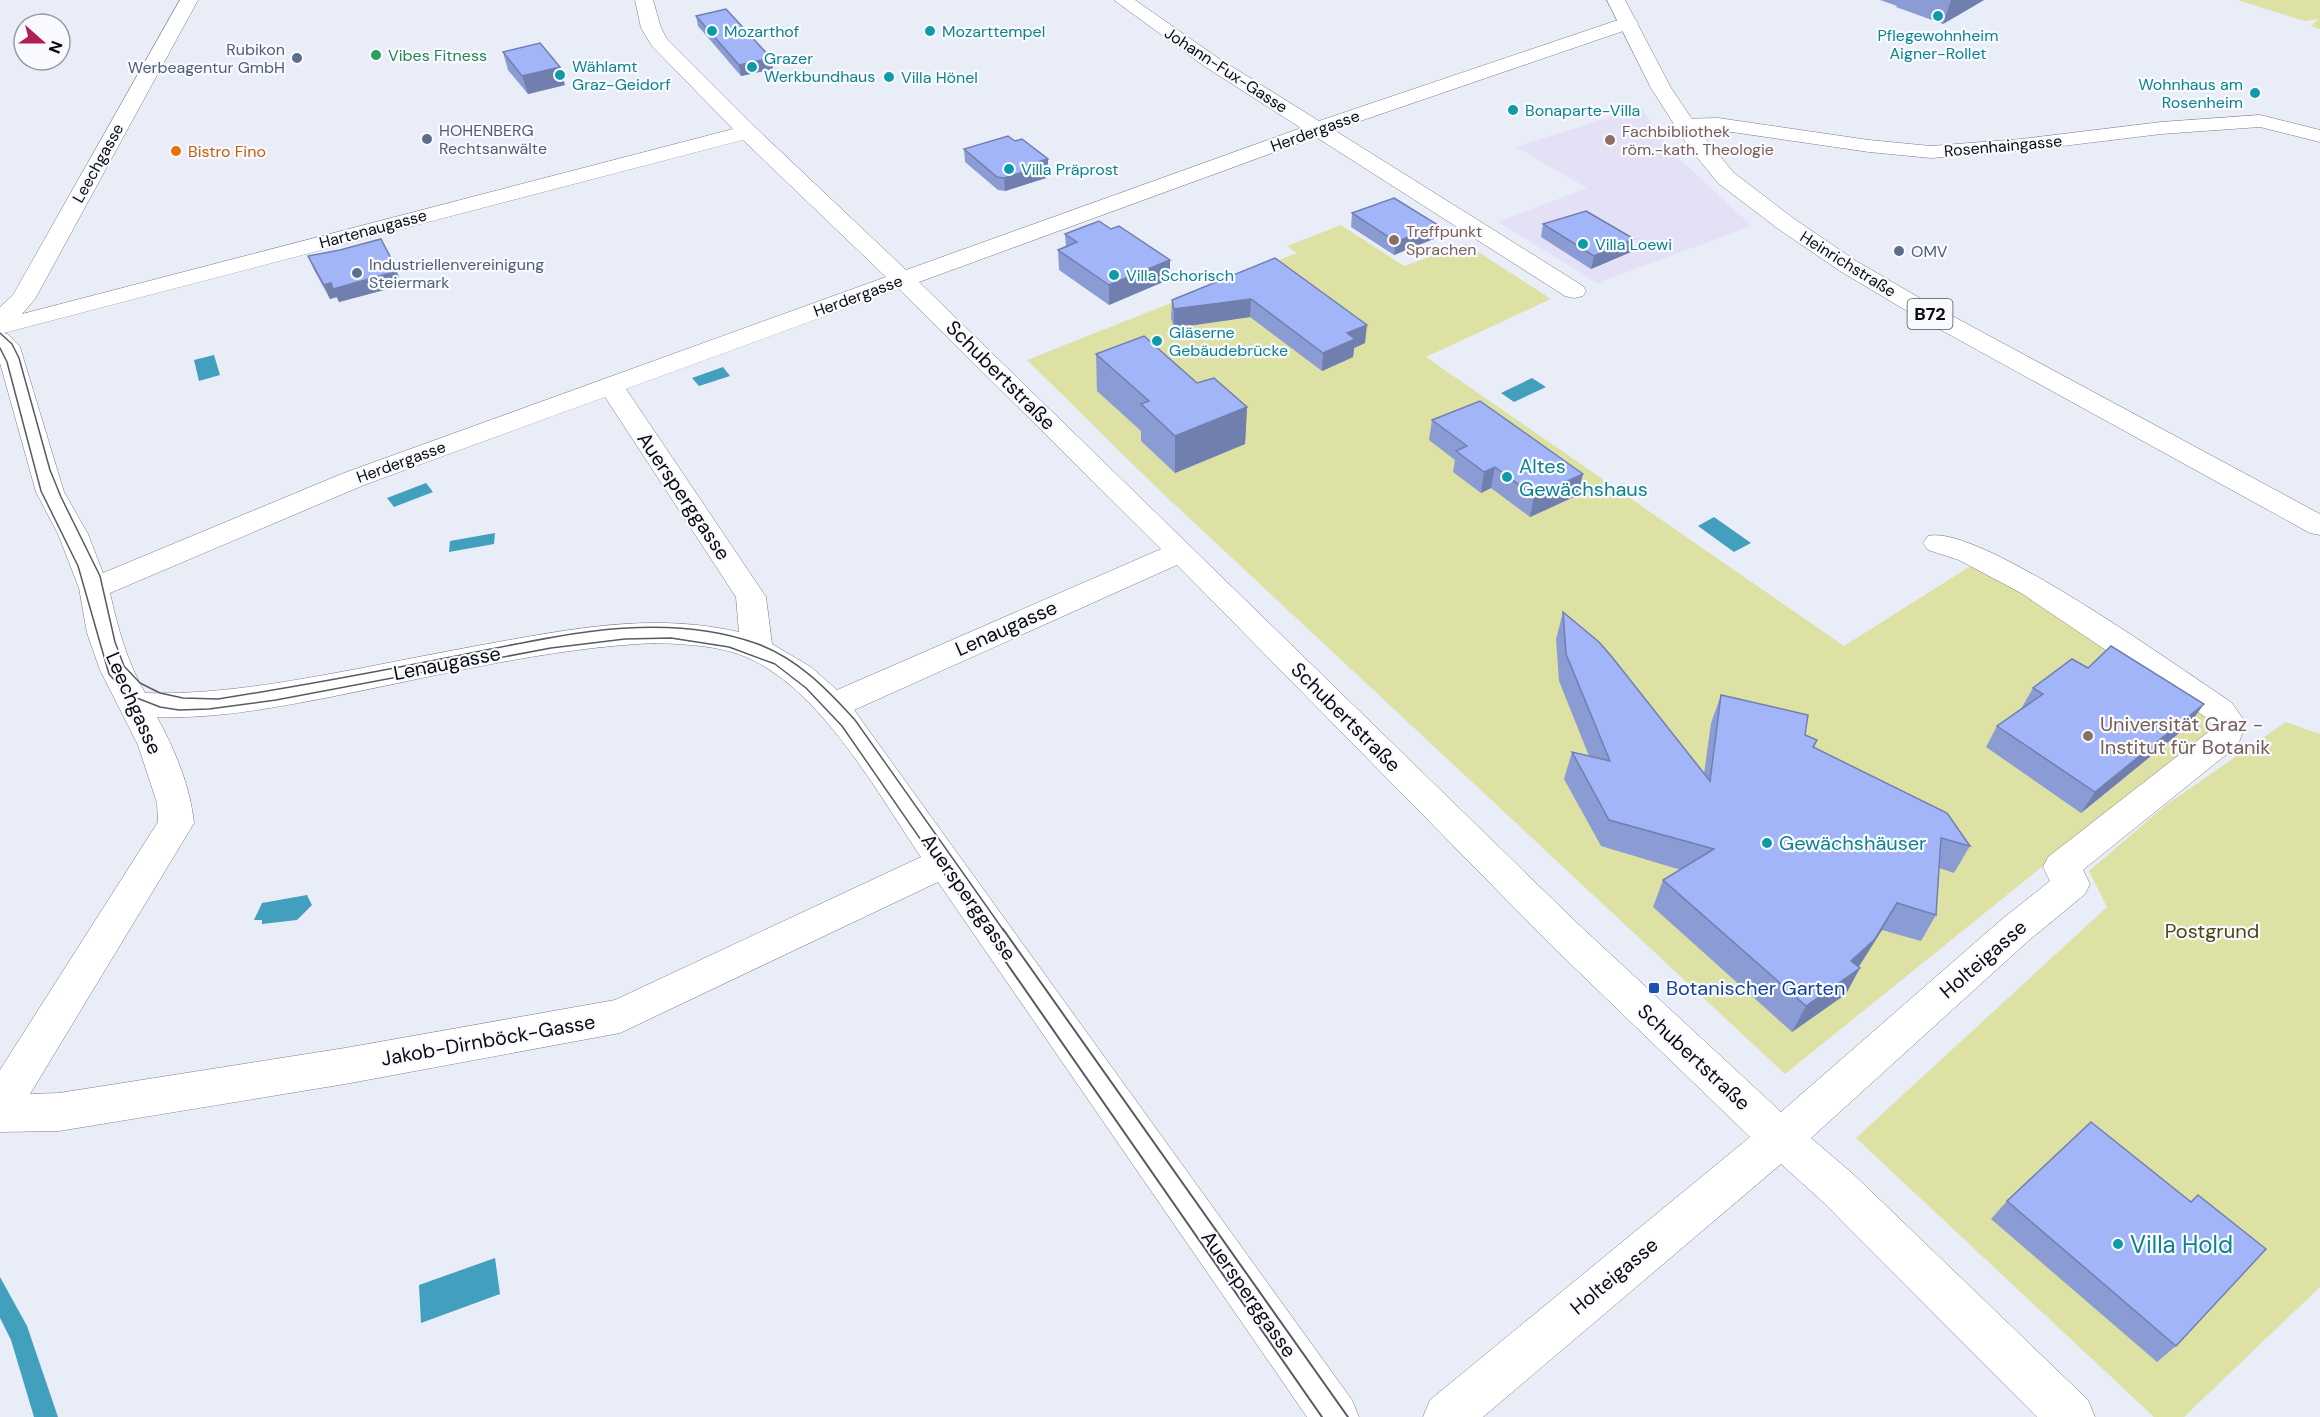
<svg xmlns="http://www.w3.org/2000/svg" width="2320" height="1417" font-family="'DM Sans',sans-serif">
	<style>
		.education { fill: #e4e0f6 }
		.green { fill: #dde1a4 }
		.water { fill: #429fbe }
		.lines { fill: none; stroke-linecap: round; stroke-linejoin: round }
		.minor-casing { stroke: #7a7d86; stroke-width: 1 }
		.primary-casing { stroke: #7a7d86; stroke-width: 1 }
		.minor { fill: #fff; fill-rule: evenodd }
		.primary { fill: #fff; fill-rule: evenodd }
		.tram-far1 { stroke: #595b61; stroke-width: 1.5 }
		.tram { stroke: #595b61; stroke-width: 2 }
		.wall { fill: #8b9cd5 }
		.shaded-wall { fill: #717fae }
		.building { fill: #a2b5f8; stroke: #717fae; stroke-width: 1.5 }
		.culture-dot { fill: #0f9aa8; stroke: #f9faff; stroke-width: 2 }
		.leisure-dot { fill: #2e9e5b; stroke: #f9faff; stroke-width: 2 }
		.service-dot { fill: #5c6f8a; stroke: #f9faff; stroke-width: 2 }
		.education-dot { fill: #8d6e63; stroke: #f9faff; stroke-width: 2 }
		.food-dot { fill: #e8710a; stroke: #f9faff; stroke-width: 2 }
		.transit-dot { fill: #1a4fb4; stroke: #f9faff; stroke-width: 2 }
		.labels { text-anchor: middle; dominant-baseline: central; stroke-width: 4.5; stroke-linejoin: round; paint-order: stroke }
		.far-culture-label { font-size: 16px; fill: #0d838f; stroke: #f9faff; text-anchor: start }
		.far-service-label { font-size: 16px; fill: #4e5e75; stroke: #f9faff; text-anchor: start }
		.far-leisure-label { font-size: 16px; fill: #27864d; stroke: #f9faff; text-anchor: start }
		.far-street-label { font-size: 16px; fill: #0a0b0f; stroke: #f9faff }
		.far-education-label { font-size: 16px; fill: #785e54; stroke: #f9faff; text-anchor: start }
		.far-food-label { font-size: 16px; fill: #c56008; stroke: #f9faff; text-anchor: start }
		.shield { fill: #f9faff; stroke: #525357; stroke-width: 1.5 }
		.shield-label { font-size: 18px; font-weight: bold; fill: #0a0b0f }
		.street-label { font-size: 20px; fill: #0a0b0f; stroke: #f9faff }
		.culture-label { font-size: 20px; fill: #0d838f; stroke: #f9faff; text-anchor: start }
		.education-label { font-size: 20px; fill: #785e54; stroke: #f9faff; text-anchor: start }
		.park-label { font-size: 20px; fill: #47490f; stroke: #f9faff }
		.transit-label { font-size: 20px; fill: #164399; stroke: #f9faff; text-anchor: start }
		.near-culture-label { font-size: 24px; fill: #0d838f; stroke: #f9faff; text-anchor: start }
	</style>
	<rect width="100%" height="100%" fill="#e9edf8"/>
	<path class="education" d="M1641,107L1667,147L1752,226L1597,283L1498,222L1587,188L1516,147Z"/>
	<path class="green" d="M2237,0H2320V29L2311,26L2319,19L2305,21Z
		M1341,225L1404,266L1466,244L1551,299L1426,357L1844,646L1977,562L2224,720L1785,1074L1158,489L1027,360L1297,253L1287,246Z
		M2286,722L2320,734V1287L2184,1417H2154L1856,1138L2107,907L2089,871L2166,805Z"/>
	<path class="water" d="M214,355L220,375L199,381L194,360Z
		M723,367L730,376L699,386L692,378Z
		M1532,378L1546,387L1514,402L1501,393Z
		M426,483L433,492L394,507L387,498Z
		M1714,517L1751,543L1734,552L1698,526Z
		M495,533L494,544L449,552L450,541Z
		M307,895L312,905L297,920L262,924V920H254L262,903Z
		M495,1258L500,1294L421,1323L419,1285Z
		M0,1277L27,1326L58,1417H34L11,1340L0,1318Z"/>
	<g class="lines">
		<defs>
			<path id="minor" d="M180,0H198L35,299L22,314L733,129L652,46L641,28L635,0H653L661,28L667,39L755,127L906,270L1301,128L1204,66L1114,0H1135L1218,58L1319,121L1621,19H1635L1638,23L1635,27L1334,130L1583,286L1586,291L1583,296L1574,298L1565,296L1316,137L919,282L1578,924L1781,1112L2001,920L2050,881L2043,867L2048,857L2211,730L2212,725L2207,718L2021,593L1959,560L1928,550L1923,543L1928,536C1978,523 2179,668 2231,702L2246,723L2238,745L2083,870L2090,884L2085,894L2027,942L1811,1138L1853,1174L2088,1400L2095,1417H2037L1823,1202L1781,1164L1483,1417H1423L1430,1400L1750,1137L1552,946L1177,565L854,710L1352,1400L1359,1417H1307L938,882L620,1033L345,1084L59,1131L0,1132V1070L158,822L157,803L138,745L100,670L87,633L79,588L58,534L36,492L0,363V307L13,295ZM743,140L886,277L344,473L103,573L88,534L64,492L20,347L9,335L4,333ZM899,289L1161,549L837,690L811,667L772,644L766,597L626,389ZM605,397L736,597L739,632C661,614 587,626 509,640C458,649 408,659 357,669C287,682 216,695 145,693C127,661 118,629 110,593L364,485ZM655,643C681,644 707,645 732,652C814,676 875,790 921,857L615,1000L345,1048L59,1093L30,1094L194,823C190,786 175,750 157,717C215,719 273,708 330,697C437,676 545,648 655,643Z
				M2260,115L2320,130V142L2260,127L2161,134L2021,151L1931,158L1869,152L1718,130L1677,127L1673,123L1677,119L1718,118L1869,140L1931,146L2021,139L2161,122Z"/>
			<path id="primary" d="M1607,0H1625L1671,88L1704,137L1734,173L1793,218L1856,261L1930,304L2320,514V535L2310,533L1912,314L1840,271L1777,228L1718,183L1688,146L1651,88Z"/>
		</defs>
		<use href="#minor" class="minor-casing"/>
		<use href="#primary" class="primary-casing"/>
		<use href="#minor" class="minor"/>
		<use href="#primary" class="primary"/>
		<path class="tram-far1" d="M0,333L12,344L19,358L50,470L61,497L100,576L115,642L124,666L140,683L160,693L183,698L218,699C294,687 370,673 446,658C546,639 656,608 755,643C796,657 827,689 855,720L1004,931
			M0,348L7,362L41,491L78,566L109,674L122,689L137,698L160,707L179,710L209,709L276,700L551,648L625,639L671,638L729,647L775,664L806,688L842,726L984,931"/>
		<path class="tram" d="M983,929L1322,1417
			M1003,929L1348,1417"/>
	</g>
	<path class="wall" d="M1880,0H1984L1943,24L1896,7L1897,6Z
		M696,16L773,69L741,76L698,26Z
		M503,52L565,85L528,94L508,70Z
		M964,149L1048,172L1046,173V178L1005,191L998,190L965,162Z
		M1352,213L1436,238L1394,255L1351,227Z
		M1543,224L1631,252L1591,269L1541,237Z
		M1111,229L1170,260V279L1109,305L1059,270L1058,250L1066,247L1065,234Z
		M308,256L399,277L396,278L399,286L339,302L337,297L330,299L314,270Z
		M1275,258L1365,343L1354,348L1353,357L1322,371L1250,317L1174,328L1171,318L1172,300Z
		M1096,354L1197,383L1247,407L1245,444L1175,473L1141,441V431L1097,391Z
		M1432,420L1578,495L1530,517L1491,488L1481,493L1453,472L1455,460L1429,440Z
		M1563,612L1704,774L1711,723L1721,695L1817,740L1814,748L1970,846L1954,873L1939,868L1936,915L1921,941L1882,930L1858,966L1846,994L1792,1032L1653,907L1663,880L1681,870L1601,846L1564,779L1572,752L1589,756L1559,681L1556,639Z
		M2033,688L2189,725L2081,813L1986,747L1997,726L2021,709Z
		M2007,1201L2176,1346L2157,1362L1991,1219Z"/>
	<path class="shaded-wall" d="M1951,0H1984L1943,24Z
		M771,58L773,69L741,76L739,65Z
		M560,67L565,85L528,94L522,76Z
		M1048,159V172L1046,173V178L1005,191L1004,178L1040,161Z
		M1438,225L1436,238L1394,255L1396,242Z
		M1634,239L1631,252L1591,269L1594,256Z
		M1170,260V279L1109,305V285Z
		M394,264L399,277L396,278L399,286L339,302L333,289Z
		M331,283L337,297L330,299L324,285Z
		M1251,299L1250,317L1174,328V309Z
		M1367,325L1365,343L1354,348L1353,357L1322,371L1323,353L1347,333Z
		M1247,407L1245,444L1175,473V436Z
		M1495,467L1491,488L1481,493L1484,472Z
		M1583,474L1578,495L1530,517L1534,496Z
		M2204,704L2189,725L2081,813L2095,792Z
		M1897,903L1882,930L1860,965L1847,977L1860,968L1846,994L1792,1032L1806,1006Z"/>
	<path class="building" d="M726,9L771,58L739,65L696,16Z
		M540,43L560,67L522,76L503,52Z
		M1008,136L1015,141L1022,139L1048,159L1040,161L1045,165L1004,178L997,177L964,149Z
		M1394,198L1438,225L1396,242L1352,213Z
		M1586,211L1634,239L1594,256L1543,224Z
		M1099,221L1111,229L1119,226L1170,260L1109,285L1058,250L1077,242L1065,234Z
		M381,239L394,264L390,265L394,272L333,289L331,283L324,285L308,256L340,250Z
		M1275,258L1367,325L1347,333L1355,339L1323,353L1251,299L1174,309L1172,300Z
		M1144,336L1197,383L1214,378L1247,407L1175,436L1141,404L1149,401L1096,354Z
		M1480,401L1583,474L1534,496L1495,467L1484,472L1456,451L1467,446L1432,420Z
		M1563,612L1599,642L1612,657L1710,781L1721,695L1808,715L1805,735L1817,740L1813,747L1947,813L1970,846L1941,838L1936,915L1897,903L1875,939L1851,961L1860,968L1806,1006L1663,880L1714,849L1609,820L1572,752L1610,761L1566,654Z
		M2111,646L2204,704L2095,792L1997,726L2043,694L2033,688L2072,659L2088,668Z
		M2091,1122L2191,1202L2198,1195L2266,1249L2176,1346L2007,1201Z"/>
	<g class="culture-dot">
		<circle cx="1938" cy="16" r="6"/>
		<circle cx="712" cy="31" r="6"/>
		<circle cx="930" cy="31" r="6"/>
		<circle cx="752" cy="67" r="6"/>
		<circle cx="560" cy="75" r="6"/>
		<circle cx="889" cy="77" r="6"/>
		<circle cx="2255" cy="93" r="6"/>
		<circle cx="1513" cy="110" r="6"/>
		<circle cx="1009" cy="169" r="6"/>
		<circle cx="1583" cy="244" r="6"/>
		<circle cx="1114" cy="275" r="6"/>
		<circle cx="1157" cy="341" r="6"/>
		<circle cx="1507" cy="477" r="6"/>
		<circle cx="1767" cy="843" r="6"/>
		<circle cx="2118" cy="1244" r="6"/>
	</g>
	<circle class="leisure-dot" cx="376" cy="55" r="6"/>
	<g class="service-dot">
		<circle cx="297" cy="58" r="6"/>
		<circle cx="427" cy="139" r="6"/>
		<circle cx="1899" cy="251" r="6"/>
		<circle cx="357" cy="273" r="6"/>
	</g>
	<g class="education-dot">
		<circle cx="1610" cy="140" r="6"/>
		<circle cx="1394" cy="240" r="6"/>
		<circle cx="2088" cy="736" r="6"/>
	</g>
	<circle class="food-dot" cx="176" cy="151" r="6"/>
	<rect class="transit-dot" x="1648" y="982" width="12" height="12" rx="3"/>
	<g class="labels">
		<g class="far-culture-label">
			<text x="724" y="31">Mozarthof</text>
			<text x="942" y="31">Mozarttempel</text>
			<text x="1938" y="35" text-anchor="middle">Pflegewohnheim<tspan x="1938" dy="18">Aigner-Rollet</tspan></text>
			<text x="764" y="58">Grazer<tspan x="764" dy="18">Werkbundhaus</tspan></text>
			<text x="572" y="66">Wählamt<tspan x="572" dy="18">Graz-Geidorf</tspan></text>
			<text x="901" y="77">Villa Hönel</text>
			<text x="2243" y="84" text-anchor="end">Wohnhaus am<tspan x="2243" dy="18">Rosenheim</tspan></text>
			<text x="1525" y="110">Bonaparte-Villa</text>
			<text x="1021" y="169">Villa Präprost</text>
			<text x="1595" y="244">Villa Loewi</text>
			<text x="1126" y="275">Villa Schorisch</text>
			<text x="1169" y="332">Gläserne<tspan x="1169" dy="18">Gebäudebrücke</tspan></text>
		</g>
		<g class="far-service-label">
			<text x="285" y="49" text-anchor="end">Rubikon<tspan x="285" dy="18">Werbeagentur GmbH</tspan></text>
			<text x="439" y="130">HOHENBERG<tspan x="439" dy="18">Rechtsanwälte</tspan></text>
			<text x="1911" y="251">OMV</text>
			<text x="369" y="264">Industriellenvereinigung<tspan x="369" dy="18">Steiermark</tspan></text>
		</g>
		<g class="far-leisure-label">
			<text x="388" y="55">Vibes Fitness</text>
		</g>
		<g class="far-street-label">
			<text transform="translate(1226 70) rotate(33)">Johann-Fux-Gasse</text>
			<text transform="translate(1315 131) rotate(-20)">Herdergasse</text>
			<text transform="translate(2003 146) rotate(-5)">Rosenhaingasse</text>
			<text transform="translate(98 163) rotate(-61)">Leechgasse</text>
			<text transform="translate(373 229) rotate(-15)">Hartenaugasse</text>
			<text transform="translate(1848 264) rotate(32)">Heinrichstraße</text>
			<text transform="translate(858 296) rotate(-20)">Herdergasse</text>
			<text transform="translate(401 462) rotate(-20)">Herdergasse</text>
		</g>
		<g class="far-education-label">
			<text x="1622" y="131">Fachbibliothek<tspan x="1622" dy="18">röm.-kath. Theologie</tspan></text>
			<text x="1406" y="231">Treffpunkt<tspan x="1406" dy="18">Sprachen</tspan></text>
		</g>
		<g class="far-food-label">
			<text x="188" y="151">Bistro Fino</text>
		</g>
		<rect class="shield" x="1907.5" y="299" width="45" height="30" rx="4.5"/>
		<g class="shield-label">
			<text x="1930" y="314">B72</text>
		</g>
		<g class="street-label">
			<text transform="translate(1001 375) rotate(45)">Schubertstraße</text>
			<text transform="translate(684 496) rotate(56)">Auersperggasse</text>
			<text transform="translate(1006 628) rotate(-24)">Lenaugasse</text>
			<text transform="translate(447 663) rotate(-11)">Lenaugasse</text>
			<text transform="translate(134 703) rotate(66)">Leechgasse</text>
			<text transform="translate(1346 717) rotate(45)">Schubertstraße</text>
			<text transform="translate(969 897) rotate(55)">Auersperggasse</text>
			<text transform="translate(1983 959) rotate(-41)">Holteigasse</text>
			<text transform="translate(488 1040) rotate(-10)">Jakob-Dirnböck-Gasse</text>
			<text transform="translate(1694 1057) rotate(43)">Schubertstraße</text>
			<text transform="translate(1614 1276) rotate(-40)">Holteigasse</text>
			<text transform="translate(1249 1294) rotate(55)">Auersperggasse</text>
		</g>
		<g class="culture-label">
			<text x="1519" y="466">Altes<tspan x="1519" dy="23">Gewächshaus</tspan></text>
			<text x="1779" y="843">Gewächshäuser</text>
		</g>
		<g class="education-label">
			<text x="2100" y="724">Universität Graz -<tspan x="2100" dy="23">Institut für Botanik</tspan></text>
		</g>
		<g class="park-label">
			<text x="2212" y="931">Postgrund</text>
		</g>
		<g class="transit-label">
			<text x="1666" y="988">Botanischer Garten</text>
		</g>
		<g class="near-culture-label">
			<text x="2130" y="1244">Villa Hold</text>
		</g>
	</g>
	<g transform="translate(42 42) rotate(111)"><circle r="28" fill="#f9faff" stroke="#999a9f" stroke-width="1.5"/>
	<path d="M0-4.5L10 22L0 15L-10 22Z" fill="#b12050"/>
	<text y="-9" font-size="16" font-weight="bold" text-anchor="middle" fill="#0a0b0f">N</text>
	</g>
</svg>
